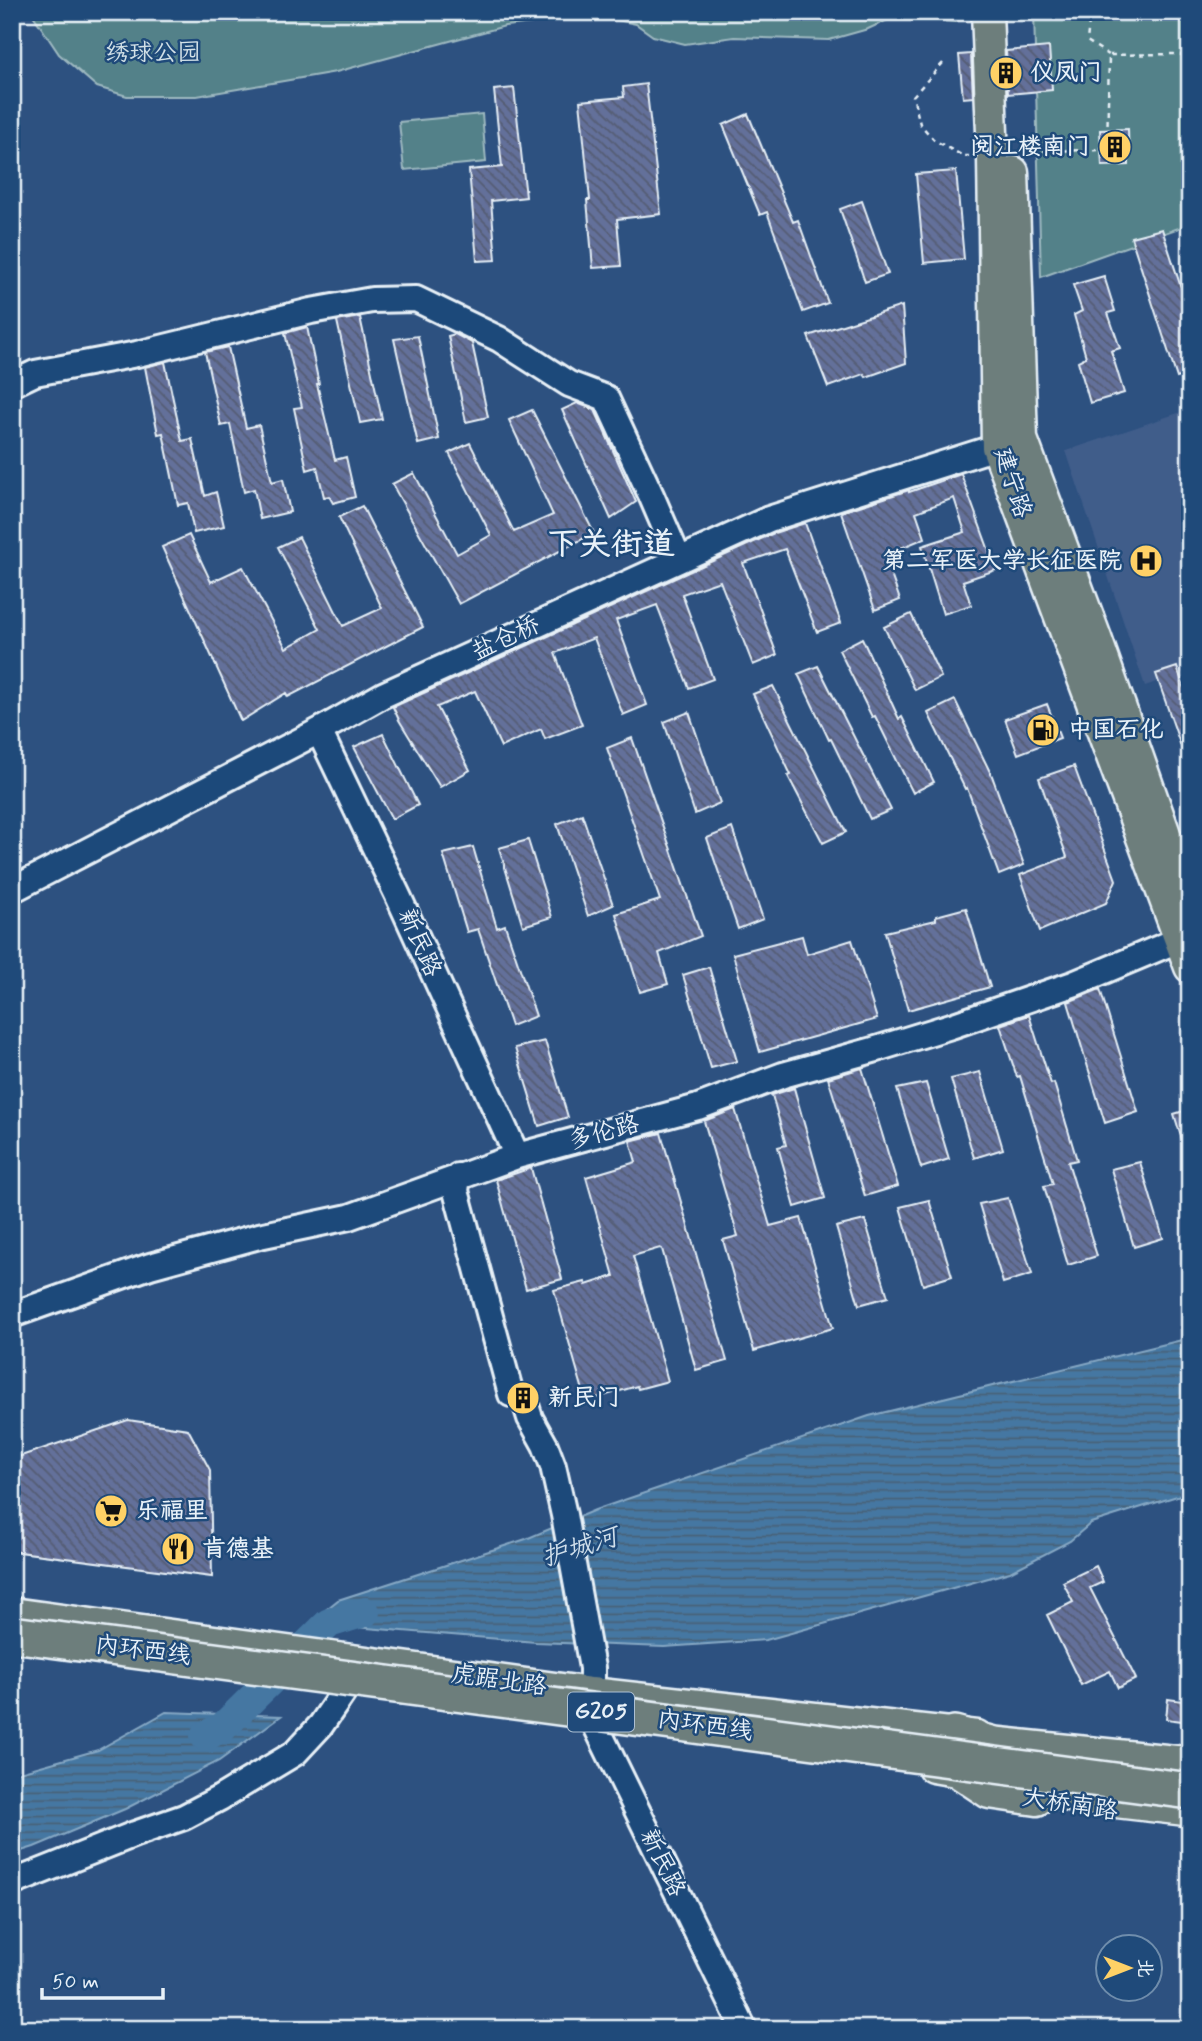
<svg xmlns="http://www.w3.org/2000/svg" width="1202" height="2041" font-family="Mynerve,'LXGW WenKai TC',sans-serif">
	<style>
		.built { fill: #405d8a }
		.park { fill: #538189; stroke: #9eb9c0; stroke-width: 2 }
		.water { fill: url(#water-rules); stroke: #86a8c4; stroke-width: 2 }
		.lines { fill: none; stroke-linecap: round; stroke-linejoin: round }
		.river { stroke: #4577a2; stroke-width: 30 }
		.building { fill: url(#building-back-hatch); stroke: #e8f1f8; stroke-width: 2 }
		.minor-casing { stroke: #e8f1f8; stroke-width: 30 }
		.major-casing { stroke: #e8f1f8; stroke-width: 35 }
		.highway-casing { stroke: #e8f1f8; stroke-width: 40 }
		.path { stroke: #e8f1f8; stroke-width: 2.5; stroke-dasharray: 5 5; stroke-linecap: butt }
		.minor { stroke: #1f4a7a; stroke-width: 24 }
		.major { stroke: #6d7e7c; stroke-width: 30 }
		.highway { stroke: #6d7e7c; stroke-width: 35 }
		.highway-bridge-casing { stroke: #e8f1f8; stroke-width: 40; stroke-linecap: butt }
		.highway-bridge { stroke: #6d7e7c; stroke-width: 35 }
		.labels { text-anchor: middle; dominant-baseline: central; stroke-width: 5; stroke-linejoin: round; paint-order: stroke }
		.shield { fill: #1f4a7a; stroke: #acbfd2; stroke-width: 2 }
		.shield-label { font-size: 23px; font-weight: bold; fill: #e8f1f8 }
		.park-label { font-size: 24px; fill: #d2e0e7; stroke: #1f4a7a }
		.poi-label { font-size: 24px; font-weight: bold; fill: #e8f1f8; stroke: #1f4a7a; text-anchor: start }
		.street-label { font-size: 24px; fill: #e8f1f8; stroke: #1f4a7a }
		.water-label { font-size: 26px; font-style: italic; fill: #d0dfeb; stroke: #1f4a7a }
		.district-label { font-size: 32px; font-weight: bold; fill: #e8f1f8; stroke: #1f4a7a }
	</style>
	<defs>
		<pattern id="water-rules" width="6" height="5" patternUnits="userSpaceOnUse" patternTransform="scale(1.75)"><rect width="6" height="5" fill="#4577a2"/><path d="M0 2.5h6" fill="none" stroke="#466076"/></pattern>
		<pattern id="building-back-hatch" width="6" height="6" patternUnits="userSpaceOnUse" patternTransform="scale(1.75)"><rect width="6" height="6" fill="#636f9a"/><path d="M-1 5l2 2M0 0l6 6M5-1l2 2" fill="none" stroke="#545c72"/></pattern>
	</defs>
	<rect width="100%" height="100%" fill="#2d5180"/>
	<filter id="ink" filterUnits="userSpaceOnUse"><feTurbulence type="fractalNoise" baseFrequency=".0143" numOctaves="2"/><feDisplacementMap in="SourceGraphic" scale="14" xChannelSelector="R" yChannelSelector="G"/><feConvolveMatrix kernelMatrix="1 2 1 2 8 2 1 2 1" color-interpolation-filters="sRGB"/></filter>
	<g filter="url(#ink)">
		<path class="built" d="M1190,409V670L1145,686L1066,451Z"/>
		<path class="park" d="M31,12H957L956,22L894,17L868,29L829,40L734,37L685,44L653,36L636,24L598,16L505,26L336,72L197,96H127L97,87L59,54Z
			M1034,12H1190V224L1041,277Z
			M482,114L486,162L404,170L399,122Z"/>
		<path class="water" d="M1190,1338V1492L1091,1523L1070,1541L1010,1572L766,1640L664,1647L536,1642L318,1624L313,1620L338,1600L526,1539L595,1510L869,1416Z
			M166,1712L281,1716L219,1761L125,1809L34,1847L12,1854V1774L98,1750Z"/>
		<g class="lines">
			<path class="river" d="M205,1736L223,1727L329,1623L365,1612"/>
		</g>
		<path class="building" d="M1049,47L1052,90L1008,94L1006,51Z
			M971,54L973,97L963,98L959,55Z
			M646,84L661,214L617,219L621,266L593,268L587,200H590L580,101L624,97L623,87Z
			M514,88L526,197L491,201L496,260L477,261L469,170L502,167L494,90Z
			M748,114L793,222L798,220L828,303L803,312L767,212L760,215L723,125Z
			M1128,129L1129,165L1102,166L1100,130Z
			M956,171L964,259L924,263L916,174Z
			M862,201L888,274L865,282L840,209Z
			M1162,229L1190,315V374L1177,378L1131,237Z
			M1104,276L1115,311L1108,313L1120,348L1111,351L1124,393L1090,403L1078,361L1086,357L1074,315L1082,311L1073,285Z
			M902,306L906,363L866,377L864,374L828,387L808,336Z
			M360,317L382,419L360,423L337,321Z
			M307,327L319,384H317L335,460L346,457L355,497L333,503L329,496L324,497L317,467L307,470L294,408L302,407L285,333Z
			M455,334L472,343L488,417L466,422L448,336Z
			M418,336L439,439L418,444L394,339Z
			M228,347L246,428L259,425L272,482L283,479L290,512L260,519L254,489L244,492L230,424L221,426L205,352Z
			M165,362L182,441L192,439L205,496L216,492L224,526L194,533L188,503L178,505L163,433L158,434L145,367Z
			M577,403L595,410L636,502L611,519L562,410Z
			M532,410L594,533L459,604L392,484L414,473L457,554L491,535L449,453L470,443L514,532L553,515L509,420Z
			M961,474L996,570L963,581L971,605L943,614L922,546L965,532L954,498L916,512L925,538L884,555L900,600L875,610L841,512L909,490V492Z
			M362,506L423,627L288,697L286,693L241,721L162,547L189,535L211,582L243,567L286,648L320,629L278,547L299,537L343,626L382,608L339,517Z
			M805,523L841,623L817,632L785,549L743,563L777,655L753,665L720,581L682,594L713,679L689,688L657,605L616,620L647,705L623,715L594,638L555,653L582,725L545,739L541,729L501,747L475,691L437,707L470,770L440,787L399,720L393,707L774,533Z
			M911,614L941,677L915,690L884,627Z
			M862,638L899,719L902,717L934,782L913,793L875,716L872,717L839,650Z
			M818,666L860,749L891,810L870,819L831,739L829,740L798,674Z
			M1177,667L1190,706V767H1188L1156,674Z
			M773,686L846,832L823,843L788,776L791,775L753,694Z
			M955,700L992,776L1024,865L999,875L967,788L965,789L928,713Z
			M1047,704L1060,738L1018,754L1005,719Z
			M689,712L720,803L695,814L664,722Z
			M383,734L418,805L392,819L354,747Z
			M632,738L701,936L659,953L668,984L640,992L616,914L660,900L607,748Z
			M1074,766L1116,880L1106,903L1040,931L1020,875L1067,857L1039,778Z
			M582,814L613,905L588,916L557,824Z
			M732,828L763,919L738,929L707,838Z
			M528,840L552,917L523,926L499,848Z
			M473,847L497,928L505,925L536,1016L511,1026L478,929L467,932L443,854Z
			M966,908L990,987L908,1010L885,932L936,920V916Z
			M802,936L807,954L852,940L877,1019L760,1052L733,954Z
			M709,967L737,1061L711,1068L683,975Z
			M1100,989L1138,1112L1105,1123L1068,1002Z
			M1029,1015L1051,1084L1054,1083L1077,1160L1068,1162L1097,1256L1068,1265L1044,1186L1053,1184L1020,1076L1017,1077L1000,1025Z
			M545,1041L568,1117L539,1126L515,1048Z
			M862,1068L898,1186L865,1196L828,1078Z
			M980,1072L1003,1149L974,1158L951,1079Z
			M926,1083L949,1159L921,1168L897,1089Z
			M794,1088L825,1198L795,1207L778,1147L786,1145L772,1095Z
			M735,1109L770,1226L801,1218L833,1328L754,1351L723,1240L738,1236L704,1121Z
			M1190,1109V1155L1187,1156L1174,1114Z
			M661,1133L727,1361L696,1370L662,1249L660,1248L633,1256L668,1381L638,1389L637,1386L586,1401L554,1290L585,1282L586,1285L614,1276L586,1177L636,1162L630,1141Z
			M1140,1162L1163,1238L1134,1247L1111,1169Z
			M531,1168L562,1279L526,1289L496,1180Z
			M1008,1198L1032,1274L1003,1283L979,1204Z
			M929,1200L952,1276L923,1285L900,1207Z
			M865,1220L888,1297L859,1305L836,1227Z
			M128,1420L188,1429L210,1470L212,1577L12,1551V1459Z
			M1096,1566L1103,1582L1090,1588L1136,1679L1118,1688L1110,1671L1081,1685L1047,1615L1073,1602L1063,1582Z
			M1168,1699L1190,1702V1722L1166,1719Z"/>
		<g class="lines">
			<defs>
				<path id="minor" d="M12,384L35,373L137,354L311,311L372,300L416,299L499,339L569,384L606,398L651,495L679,560
					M319,731L399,898L517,1156
					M12,890L319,731L383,695L769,519L1015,441
					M458,1176L456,1191L511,1394
					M12,1315L150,1266L259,1236L349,1217L517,1156L698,1107L783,1075L873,1050L951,1026L1073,984L1190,935
					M526,1405L530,1418L545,1445L553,1466L564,1515L592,1668V1718L744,2029
					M12,1883L135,1834L184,1817L220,1798L295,1753L321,1725L347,1687"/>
				<path id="major" d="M987,12L993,157L997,447L1190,967
					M1013,172L1022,439L1096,638L1190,905
					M12,1613L591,1693L977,1736
					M933,1767L956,1771L989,1793L1037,1800"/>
				<path id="highway" d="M954,1734L995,1745L1190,1765
					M1008,1781L1077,1795L1190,1808"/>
			</defs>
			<use href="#minor" class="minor-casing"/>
			<use href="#major" class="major-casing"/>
			<use href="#highway" class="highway-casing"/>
			<path class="path" d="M1090,12L1087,41L1109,55
				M943,63L913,96L920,124L934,140L963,156H969
				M1023,151L1107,150L1109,55L1174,54L1190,56"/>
			<use href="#minor" class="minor"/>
			<use href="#major" class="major"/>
			<use href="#highway" class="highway"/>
			<defs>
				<path id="highway-bridge" d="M12,1634L1190,1791"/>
			</defs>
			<use href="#highway-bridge" class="highway-bridge-casing"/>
			<use href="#highway-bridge" class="highway-bridge"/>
		</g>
	</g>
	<defs>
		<symbol id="building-disc" viewBox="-11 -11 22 22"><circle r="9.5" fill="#ffd166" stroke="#1f4a7a"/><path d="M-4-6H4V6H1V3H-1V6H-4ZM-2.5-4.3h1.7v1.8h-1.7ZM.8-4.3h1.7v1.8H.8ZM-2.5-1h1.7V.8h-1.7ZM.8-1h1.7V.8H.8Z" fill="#111"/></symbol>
		<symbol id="hospital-disc" viewBox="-11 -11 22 22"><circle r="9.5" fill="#ffd166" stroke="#1f4a7a"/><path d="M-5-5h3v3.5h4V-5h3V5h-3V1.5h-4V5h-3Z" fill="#111"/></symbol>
		<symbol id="fuel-disc" viewBox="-11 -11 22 22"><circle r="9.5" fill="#ffd166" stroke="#1f4a7a"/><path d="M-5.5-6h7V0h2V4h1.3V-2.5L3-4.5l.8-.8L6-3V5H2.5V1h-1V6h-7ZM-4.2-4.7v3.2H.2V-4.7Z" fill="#111"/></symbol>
		<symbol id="supermarket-disc" viewBox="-11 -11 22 22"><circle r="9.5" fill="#ffd166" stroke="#1f4a7a"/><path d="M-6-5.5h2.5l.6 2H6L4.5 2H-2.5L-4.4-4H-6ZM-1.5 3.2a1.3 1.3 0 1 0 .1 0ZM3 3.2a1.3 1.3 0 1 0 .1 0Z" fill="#111"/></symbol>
		<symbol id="restaurant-disc" viewBox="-11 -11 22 22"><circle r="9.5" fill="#ffd166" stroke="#1f4a7a"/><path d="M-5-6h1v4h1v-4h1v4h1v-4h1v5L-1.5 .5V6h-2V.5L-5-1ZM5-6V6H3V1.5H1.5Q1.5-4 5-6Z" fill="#111"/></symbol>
	</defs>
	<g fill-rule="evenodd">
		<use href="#building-disc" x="987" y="54" width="38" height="38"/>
		<use href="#building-disc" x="1096" y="128" width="38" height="38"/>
		<use href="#hospital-disc" x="1127" y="542" width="38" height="38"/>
		<use href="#fuel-disc" x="1024" y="711" width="38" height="38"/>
		<use href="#building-disc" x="504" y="1379" width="38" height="38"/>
		<use href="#supermarket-disc" x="92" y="1492" width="38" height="38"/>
		<use href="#restaurant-disc" x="159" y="1530" width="38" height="38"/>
	</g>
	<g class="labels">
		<rect class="shield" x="568" y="1692.5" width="66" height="39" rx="5"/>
		<g class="shield-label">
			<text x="601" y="1712">G205</text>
		</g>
		<g class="park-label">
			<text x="153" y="53">绣球公园</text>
		</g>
		<g class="poi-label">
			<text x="1030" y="73">仪凤门</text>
			<text x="1090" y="147" text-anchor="end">阅江楼南门</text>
			<text x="1122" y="561" text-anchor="end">第二军医大学长征医院</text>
			<text x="1068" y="730">中国石化</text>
			<text x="548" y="1398">新民门</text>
			<text x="136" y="1511">乐福里</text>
			<text x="202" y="1549">肯德基</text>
		</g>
		<g class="street-label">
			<text transform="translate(1012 483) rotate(72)">建宁路</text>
			<text transform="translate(506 639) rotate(-25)">盐仓桥</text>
			<text transform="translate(419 943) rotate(66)">新民路</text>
			<text transform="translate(604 1133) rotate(-15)">多伦路</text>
			<text transform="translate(143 1651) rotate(7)">内环西线</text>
			<text transform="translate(499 1681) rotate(8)">虎踞北路</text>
			<text transform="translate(705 1726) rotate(8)">内环西线</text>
			<text transform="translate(1070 1805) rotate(9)">大桥南路</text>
			<text transform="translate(662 1863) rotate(64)">新民路</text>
		</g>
		<g class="water-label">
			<text transform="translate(580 1548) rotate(-17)">护城河</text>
		</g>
		<g class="district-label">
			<text x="611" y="545">下关街道</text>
		</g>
	</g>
	<rect width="1202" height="2041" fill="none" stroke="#1f4a7a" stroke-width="42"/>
	<rect x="21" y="21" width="1160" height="1999" fill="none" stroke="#e8f1f8" stroke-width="2.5" filter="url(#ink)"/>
	<g transform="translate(1129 1968) rotate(90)"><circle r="33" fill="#1f4a7a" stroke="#6f8dac" stroke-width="2"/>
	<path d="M0-5L12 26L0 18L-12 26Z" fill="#ffd166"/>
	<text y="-10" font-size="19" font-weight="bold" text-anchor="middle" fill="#e8f1f8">北</text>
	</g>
	<path d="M42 1988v10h121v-10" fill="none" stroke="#e8f1f8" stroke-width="3.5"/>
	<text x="52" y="1988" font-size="21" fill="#e8f1f8" stroke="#1f4a7a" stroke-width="5" paint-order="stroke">50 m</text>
</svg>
